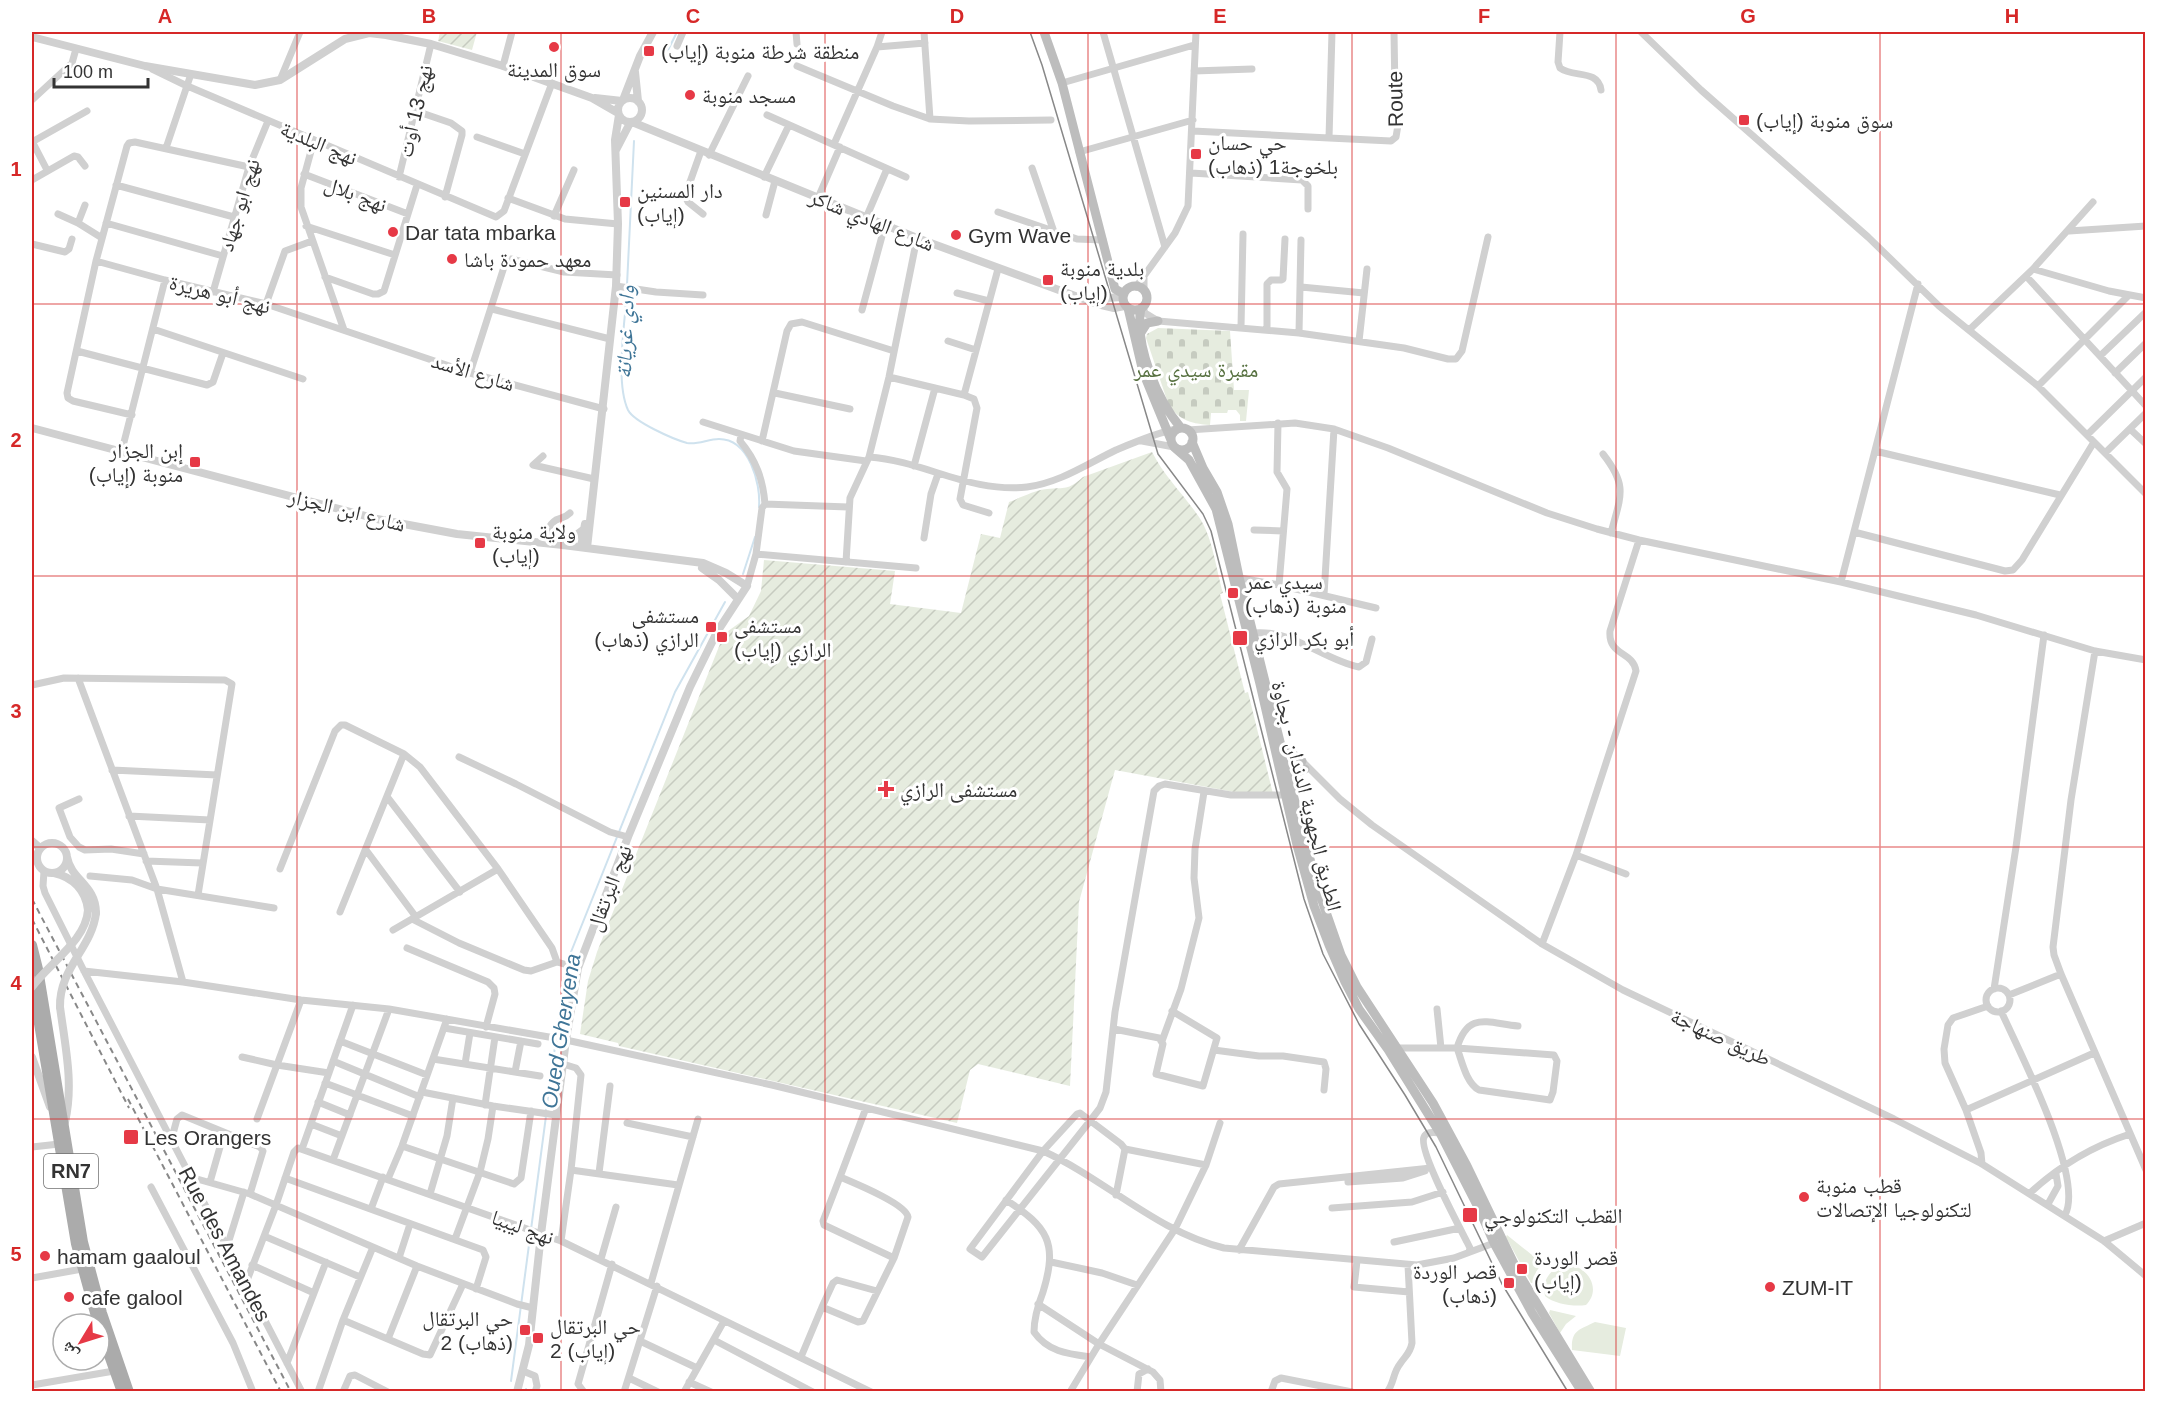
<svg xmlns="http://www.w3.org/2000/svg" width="2177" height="1423" font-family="Helvetica,'Noto Naskh Arabic',sans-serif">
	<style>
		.green { fill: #e6ecdf }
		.cemetery { fill: url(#cemetery-stones) }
		.garden { fill: url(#garden-furrows) }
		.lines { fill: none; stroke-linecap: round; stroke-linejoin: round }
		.stream { stroke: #cfe2ee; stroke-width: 2 }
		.minor { stroke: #d0d0d0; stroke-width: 7 }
		.tertiary { stroke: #d0d0d0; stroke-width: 8 }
		.secondary { stroke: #bdbdbd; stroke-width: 9 }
		.primary { stroke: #ababab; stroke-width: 10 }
		.tram { stroke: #888; stroke-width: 1.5 }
		.rail { stroke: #888; stroke-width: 2; stroke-dasharray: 6 4.5; stroke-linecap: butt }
		.tertiary-bridge { stroke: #d0d0d0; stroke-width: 8 }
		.grid { fill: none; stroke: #d62828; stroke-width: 1.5; stroke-opacity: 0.55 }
		.poi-dot { fill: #e63946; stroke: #fff; stroke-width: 2 }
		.labels { text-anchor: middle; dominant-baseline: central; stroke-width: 6; stroke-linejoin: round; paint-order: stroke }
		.shield { fill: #fff; stroke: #707070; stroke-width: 1.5 }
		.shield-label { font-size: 20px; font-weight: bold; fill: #333 }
		.poi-label { font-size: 21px; fill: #333; stroke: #fff; text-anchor: start }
		.street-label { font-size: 21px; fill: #333; stroke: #fff }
		.park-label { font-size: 21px; fill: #56703f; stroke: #fff }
		.water-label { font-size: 22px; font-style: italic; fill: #3f7597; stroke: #fff }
		.neatline { fill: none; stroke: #d62828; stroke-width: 2 }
		.grid-label { font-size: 20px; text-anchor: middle; font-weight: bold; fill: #d62828 }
	</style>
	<defs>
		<pattern id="cemetery-stones" width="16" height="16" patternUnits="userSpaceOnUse" patternTransform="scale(1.5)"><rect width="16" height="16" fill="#e6ecdf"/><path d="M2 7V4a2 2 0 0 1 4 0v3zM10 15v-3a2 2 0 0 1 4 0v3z" fill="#c6cbc0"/></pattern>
		<pattern id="garden-furrows" width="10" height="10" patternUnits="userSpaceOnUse" patternTransform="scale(1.5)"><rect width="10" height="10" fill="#e6ecdf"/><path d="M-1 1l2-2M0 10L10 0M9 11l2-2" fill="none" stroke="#c6cbc0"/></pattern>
	</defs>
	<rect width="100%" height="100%" fill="#fff"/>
	<path class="green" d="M1507,1235L1542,1263L1536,1272L1533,1283H1531L1506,1237Z
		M1568,1264C1588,1267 1602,1289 1586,1305C1574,1307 1554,1304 1545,1296C1541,1279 1552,1267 1568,1264Z
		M1550,1310L1576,1316L1566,1324L1560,1333L1549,1313Z
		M1595,1322L1626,1328L1620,1356L1572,1350C1571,1330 1579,1330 1595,1322Z"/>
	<path class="cemetery" d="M1158,328L1230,331L1234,390H1249L1246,421H1240V415L1236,410H1228L1227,413H1211L1210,425C1192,424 1180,420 1169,406L1146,338L1147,334Z"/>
	<path class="garden" d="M440,32H477L472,50L438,41Z
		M1152,452C1164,476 1184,495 1199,517C1213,538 1216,569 1223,593L1220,594L1245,693L1248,692L1273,794L1234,792L1115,770L1079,902L1070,1086L978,1064L970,1070L957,1123L619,1046L618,1043L580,1034L588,981L597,952L724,634L749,616L761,591L764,560L895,571L890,604L961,613L981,534L1000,538L1009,502C1020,498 1035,490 1047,489C1066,487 1067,491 1083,477Z"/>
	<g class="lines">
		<path class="stream" d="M667,52L677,32
			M627,285L634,141
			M627,291C625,322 615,382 628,410C634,422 673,439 687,443C698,445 708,439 719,439C749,439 761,483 759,507
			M743,574L755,537
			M567,962L675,692L725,602
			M546,1111L566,968
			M511,1381L546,1116
			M525,1392L526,1389"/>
		<path class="minor" d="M796,32L797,44
			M882,32L877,47L925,43
			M924,32L930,119
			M1103,32L1165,247
			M1332,32L1329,138L1391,141L1396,137L1398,125L1395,94L1394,32
			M1560,32L1558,62L1560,68C1573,78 1598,69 1601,90
			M1641,32L1701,90L1868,237L1939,306L2038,386L2146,494
			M677,46L683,32
			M503,66L512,32
			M797,66L893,106L930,119L969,121L1051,120
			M152,69L185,85L496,217L504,211L552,83
			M1194,71L1252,69
			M280,80L300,32
			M1062,83L1194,45
			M32,100L72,63L76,49
			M416,111L451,123L462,131V135L445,197
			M767,115L906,177
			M1193,131L1329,138
			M477,137L525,154
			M314,140L301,188V207L344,330
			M32,141L47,170
			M32,142L87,111
			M834,144L877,47
			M166,148L191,74
			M701,151L685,196L688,202L703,214
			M1079,152L1193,120
			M709,155L748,76
			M1032,168L1054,232
			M1191,173L1302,180L1308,186V209
			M304,174L408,214
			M399,177L431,44
			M764,177L789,125
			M32,180L74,156L78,157L85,166
			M116,185L234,217
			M508,198L565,219L618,224
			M818,198L840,147
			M998,212L1077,239L1103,240
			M58,214L78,223L102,238
			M766,215L775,181
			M554,216L574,170
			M866,218L887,169
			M78,223L85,205
			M106,223L223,256
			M306,226L395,255
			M2069,231L2146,226
			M32,244L65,252L69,249L72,239
			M96,261L165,280L266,304L470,373L604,409
			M2033,269L2109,291L2146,298
			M2026,276L2146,406
			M325,277L373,294H378L384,291L417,185
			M1144,278V291
			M616,286L656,292L703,295
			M1136,287L1175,233L1188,206L1196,32
			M1301,287L1364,293
			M213,292L249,167L268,121
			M957,293L989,301
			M266,304L285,251L312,241
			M1143,307L1145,313L1158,321L1299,333L1404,348L1448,359H1456L1462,351L1488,237
			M492,309L610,339
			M862,310L885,225
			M1241,327L1243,234
			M153,329L303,379
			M1267,329V284L1271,280H1281L1283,279L1285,239
			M1969,330L2033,269L2093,202
			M1299,333L1301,240
			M948,341L976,350
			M1359,341L1367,269
			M77,351L207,385L213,382L223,353
			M2100,356L2146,312
			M470,373L504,267L511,259L564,272L617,275
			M2115,373L2146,343
			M889,377L964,395L974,399L977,408L960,499L963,505L989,513
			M2038,386L2128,296
			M775,393L850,409
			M964,395L998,269
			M132,415L73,401L68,398L67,393L96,261L127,146L129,143L135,142L249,167
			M703,422L794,451L866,461
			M1278,423L1277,472L1287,489L1279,585
			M2130,429L2146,444
			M1188,430L1295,423L1334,429L1388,448L1547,513L1597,529L1639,540L1841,582L1976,615L2095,651L2146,660
			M741,435L740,441C756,460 763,479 765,504
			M2087,435L2146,377
			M762,441L787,331L791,324L802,322L894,351
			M1142,441L1174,447
			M122,450L165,280
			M1875,451L2060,495
			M2105,453L2146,413
			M1603,454C1628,486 1621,495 1611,533
			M543,456L533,465L594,479
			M869,457C924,461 969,493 1027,487C1059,483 1087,464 1116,450C1135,442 1156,433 1176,429
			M914,466L935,388
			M1254,530L1283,531
			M1854,532L2005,571L2013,570L2022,560L2094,442
			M924,538L931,494L938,474
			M544,543C546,535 548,525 556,520C562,517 565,518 570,513
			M756,554L916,568
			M846,562L850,498L869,457L889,377L917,238
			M1235,577L1279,585L1376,608
			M1841,582L1918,284
			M747,586L756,554L762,508L765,504L848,507
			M1324,595L1334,429
			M1253,633C1293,629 1323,660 1359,667L1366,662L1372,639
			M2095,651L2071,800L2053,947L2054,955L2061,974L2146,1170
			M78,678L157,889L183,982
			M32,685L64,678L225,680L232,684L198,895
			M459,757L516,784L610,832L628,837
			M1281,761H1302L1340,799L1372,825L1542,944L1623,990L1894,1119L1982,1164L2104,1241L2146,1276
			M112,770L217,775
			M388,798L460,892
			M79,799L59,808L70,837L79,847L85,850L111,849L144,854
			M129,816L210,820
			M366,850L416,917
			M1576,855L1626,874
			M146,861L202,863
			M280,869L335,731L341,725H345L404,754L420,767L498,869L552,948L557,962
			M44,871L43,886L45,893L84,971L302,1392
			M90,876L132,880L157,889L274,908
			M340,912L404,754
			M412,919L459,943L524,970L531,971L557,962L578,968
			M393,930L498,869
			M1542,944L1576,855L1636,671C1633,651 1608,656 1610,631L1639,540
			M407,948L488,982L494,988L495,994L486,1027
			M84,971L183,982L301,1000L389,1009L566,1040L772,1085L1043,1151C1105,1179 1157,1232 1224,1248L1417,1265L1454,1258L1494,1243
			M1986 1000a12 12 0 1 1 24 0a12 12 0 1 1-24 0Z
			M1994,989L2016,847L2044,635
			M2009,995L2061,974
			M1437,1009L1441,1048
			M2001,1011C2019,1051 2085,1178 2065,1215
			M444,1028L538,1044
			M1114,1029L1159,1038L1163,1044L1156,1074L1203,1086L1217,1038L1172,1011
			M340,1041L427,1075
			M1162,1041L1181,989L1199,918L1194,878L1195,849L1204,792
			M1396,1048H1457L1554,1055L1557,1061L1553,1092L1550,1100L1479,1090C1466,1083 1462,1061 1457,1048C1468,1011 1487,1023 1518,1026
			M1214,1050L1259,1056H1283L1324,1062L1326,1069L1324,1090
			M242,1057L277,1065L329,1073
			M433,1059L540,1076
			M333,1061L420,1097
			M465,1064L470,1033
			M515,1072L521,1041
			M325,1083L413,1116
			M422,1092L493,1106L556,1115
			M318,1102L350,1115
			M485,1105L495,1037
			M1966,1110L2094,1053
			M257,1119L301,1000
			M627,1123L693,1137
			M311,1124L342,1136
			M1441,1133C1436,1133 1427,1130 1424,1137C1418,1150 1459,1226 1467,1242L1470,1248L1469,1252
			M171,1141L177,1119L182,1115L260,1147L263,1151L250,1194
			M402,1146L514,1184L521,1178L531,1111
			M32,1147L59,1144
			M302,1149L353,1005
			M1125,1149L1206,1165
			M333,1160L389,1009
			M1982,1164L1981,1153L1966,1110L1945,1063L1944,1049L1948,1025L1953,1018L1988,1006
			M571,1170L678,1185
			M599,1173L610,1086
			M190,1177L250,1194L417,1266L517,1304L533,1308
			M840,1177L823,1221L824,1225L894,1258
			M285,1178L483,1250L486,1257L476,1289
			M388,1179L402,1146L447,1019
			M210,1182L224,1133
			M1348,1182L1403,1178L1425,1171
			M151,1187L233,1343L253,1392
			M2030,1193C2058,1167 2093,1146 2130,1134
			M430,1194L447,1136L453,1098
			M1116,1195L1125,1149L1121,1144L1080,1113L1077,1114L1043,1151L970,1249L982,1257L1090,1121L1100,1108L1106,1092L1115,1012L1154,791L1159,786L1165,784L1231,795H1285
			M1006,1200C1048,1227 1058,1243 1043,1292C1038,1305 1034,1318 1034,1332C1048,1352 1068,1354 1091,1357
			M2048,1204L2058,1186L2056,1174
			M1332,1208L1412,1202L1443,1192
			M371,1209L383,1177
			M264,1236L360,1277
			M455,1239L480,1172L488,1139L493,1106
			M561,1241L571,1170L581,1075L576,1068L563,1064
			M2104,1241L2146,1223
			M1394,1242L1460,1228
			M227,1247L244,1192
			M1239,1250L1274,1187L1279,1184L1431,1168
			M399,1258L410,1224
			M601,1259L616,1207
			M1357,1261L1354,1287L1409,1292
			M1051,1262L1102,1273L1137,1285
			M252,1265L314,1293
			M32,1278L82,1269
			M246,1283L276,1205L294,1152L298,1148L561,1241L871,1392
			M651,1283L698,1119
			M1038,1304L1099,1344L1153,1372L1160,1380L1161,1392
			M822,1307L833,1283L837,1280L877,1291
			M343,1320L423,1354L430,1355L463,1284
			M388,1339L417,1266
			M714,1340L813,1392
			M640,1341L697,1368
			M801,1357L822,1307L858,1322L863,1321L894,1258L908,1217C906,1204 854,1183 840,1177L866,1108
			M287,1363L326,1262
			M523,1371L535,1376L537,1386L535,1392
			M629,1378L658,1392
			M689,1382L711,1392
			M32,1385L114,1371
			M318,1392L343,1320L373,1247
			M343,1392L350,1376L355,1375L388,1392
			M584,1392L578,1384L612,1264
			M624,1392L657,1286
			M684,1392L724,1321
			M1070,1392L1099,1344L1175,1229L1206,1165L1220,1123
			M1137,1392L1139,1374L1148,1369
			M1271,1392L1275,1381L1281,1378L1352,1392
			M1387,1392C1394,1384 1393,1372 1400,1364C1405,1356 1410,1354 1412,1343L1408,1265"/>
		<path class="tertiary" d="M32,37L145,66L255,85L280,80L345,39L369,33L386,35L431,44L503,66L592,98L618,113
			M635,72L638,101
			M618 110a12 12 0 1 1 24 0a12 12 0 1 1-24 0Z
			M595,98L622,101
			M623,100L640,56L653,32
			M632,122L917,238L1097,304L1114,308L1125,306
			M616,150L630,123
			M1088,299L1123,297
			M32,428L377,519L457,534L563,545L703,563L726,573L747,586L717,632L690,687L628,837L578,968L566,1040L541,1234L529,1345L517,1392
			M563,545L583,530
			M581,547L585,524
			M587,548L616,286L618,224L615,140L619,115
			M702,568L719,580L738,599
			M32,841L40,848
			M37 858a15 15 0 1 1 30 0a15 15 0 1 1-30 0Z
			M67,857C71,880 96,885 96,913
			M54,873C73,877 86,891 88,910
			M60,1007C65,1045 74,1084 65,1122
			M32,1057L50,1107"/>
		<path class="secondary" d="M1044,32L1062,83L1115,289L1124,294
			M1123 298a12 12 0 1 1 24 0a12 12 0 1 1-24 0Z
			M1128,308L1143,372L1171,440
			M1141,308C1134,344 1157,400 1181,428
			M1140,334L1147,323L1158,321
			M1171 439a11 11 0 1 1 22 0a11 11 0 1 1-22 0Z
			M1192,442L1203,468L1217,492L1228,524L1239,577L1302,830L1319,892L1341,955L1357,987L1433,1103L1467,1166L1519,1274L1591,1392
			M1174,447L1189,460L1216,509L1260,684L1297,845L1314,906L1329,945L1345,982L1359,1009L1389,1051L1440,1133L1479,1209L1494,1243L1532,1313L1582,1392
			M1281,745L1302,761
			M1290,781L1297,772L1305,769"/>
		<path class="primary" d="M32,945L38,969L83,1242L102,1313L129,1392
			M32,982L76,1244L98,1324
			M99,1327L122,1392"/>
		<path class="tram" d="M1030,32L1042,65L1158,454L1203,514L1211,531L1304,899L1323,954L1359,1024L1405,1095L1436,1147L1502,1284L1568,1392"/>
		<path class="rail" d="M32,899L291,1392
			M32,919L129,1108
			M128,1099L281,1392"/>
		<path class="tertiary-bridge" d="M32,987C49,963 86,941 88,910
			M60,1007C59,968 92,948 96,913"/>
	</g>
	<path class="grid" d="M297,32V1392M561,32V1392M825,32V1392M1088,32V1392M1352,32V1392M1616,32V1392M1880,32V1392M32,304H2146M32,576H2146M32,847H2146M32,1119H2146"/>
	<g class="poi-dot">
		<circle cx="554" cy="47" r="6"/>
		<rect x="643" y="45" width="12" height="12" rx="3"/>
		<circle cx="690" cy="95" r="6"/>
		<rect x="1738" y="114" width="12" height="12" rx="3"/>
		<rect x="1190" y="148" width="12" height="12" rx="3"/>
		<rect x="619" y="196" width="12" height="12" rx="3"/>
		<circle cx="393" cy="232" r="6"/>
		<circle cx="956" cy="235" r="6"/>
		<circle cx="452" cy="259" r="6"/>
		<rect x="1042" y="274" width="12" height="12" rx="3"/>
		<rect x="189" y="456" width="12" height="12" rx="3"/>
		<rect x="474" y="537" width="12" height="12" rx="3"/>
		<rect x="1227" y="587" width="12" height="12" rx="3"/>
		<rect x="705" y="621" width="12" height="12" rx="3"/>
		<rect x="716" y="631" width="12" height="12" rx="3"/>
		<rect x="1232" y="630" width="16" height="16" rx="3"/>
		<path d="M883 780h6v6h6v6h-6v6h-6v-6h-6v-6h6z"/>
		<rect x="123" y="1129" width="16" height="16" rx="3"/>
		<circle cx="1804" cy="1197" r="6"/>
		<rect x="1462" y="1207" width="16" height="16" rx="3"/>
		<circle cx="45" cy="1256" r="6"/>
		<rect x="1516" y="1263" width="12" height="12" rx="3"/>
		<rect x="1503" y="1277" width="12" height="12" rx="3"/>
		<circle cx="1770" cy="1287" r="6"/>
		<circle cx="69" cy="1297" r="6"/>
		<rect x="519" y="1324" width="12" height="12" rx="3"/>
		<rect x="532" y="1332" width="12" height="12" rx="3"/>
	</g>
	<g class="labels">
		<rect class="shield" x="44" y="1154" width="54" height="34" rx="4.5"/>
		<g class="shield-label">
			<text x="71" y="1171">RN7</text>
		</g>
		<g class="poi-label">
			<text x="661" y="51">منطقة شرطة منوبة (إياب)</text>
			<text x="554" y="69" text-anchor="middle">سوق المدينة</text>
			<text x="702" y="95">مسجد منوبة</text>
			<text x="1756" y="120">سوق منوبة (إياب)</text>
			<text x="1208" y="142">حي حسان<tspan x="1208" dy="24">بلخوجة1 (ذهاب)</tspan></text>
			<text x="637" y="190">دار المسنين<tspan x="637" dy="24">(إياب)</tspan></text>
			<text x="405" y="232">Dar tata mbarka</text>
			<text x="968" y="235">Gym Wave</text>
			<text x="464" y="259">معهد حمودة باشا</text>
			<text x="1060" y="268">بلدية منوبة<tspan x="1060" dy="24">(إياب)</tspan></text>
			<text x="183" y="450" text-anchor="end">إبن الجزار<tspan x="183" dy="24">منوبة (إياب)</tspan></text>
			<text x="492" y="531">ولاية منوبة<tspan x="492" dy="24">(إياب)</tspan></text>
			<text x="1245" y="581">سيدي عمر<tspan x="1245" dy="24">منوبة (ذهاب)</tspan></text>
			<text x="699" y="615" text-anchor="end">مستشفى<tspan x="699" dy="24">الرازي (ذهاب)</tspan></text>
			<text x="734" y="625">مستشفى<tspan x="734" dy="24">الرازي (إياب)</tspan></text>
			<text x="1254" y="638">أبو بكر الرازي</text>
			<text x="900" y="789">مستشفى الرازي</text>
			<text x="144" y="1137">Les Orangers</text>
			<text x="1816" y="1185">قطب منوبة<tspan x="1816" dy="24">لتكنولوجيا الإتصالات</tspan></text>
			<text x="1484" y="1215">القطب التكنولوجي</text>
			<text x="57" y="1256">hamam gaaloul</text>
			<text x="1534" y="1257">قصر الوردة<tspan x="1534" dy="24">(إياب)</tspan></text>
			<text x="1497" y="1271" text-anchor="end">قصر الوردة<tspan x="1497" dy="24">(ذهاب)</tspan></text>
			<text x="1782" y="1287">ZUM-IT</text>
			<text x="81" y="1297">cafe galool</text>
			<text x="513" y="1318" text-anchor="end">حي البرتقال<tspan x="513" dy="24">2 (ذهاب)</tspan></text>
			<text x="550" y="1326">حي البرتقال<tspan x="550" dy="24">2 (إياب)</tspan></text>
		</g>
		<g class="street-label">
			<text transform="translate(1395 99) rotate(-91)">Route</text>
			<text transform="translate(415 111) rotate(-77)">نهج 13 أوت</text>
			<text transform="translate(319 143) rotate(23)">نهج البلدية</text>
			<text transform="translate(356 194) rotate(21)">نهج بلال</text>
			<text transform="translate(239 205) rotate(-73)">نهج ابو جهاد</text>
			<text transform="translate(872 220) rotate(22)">شارع الهادي شاكر</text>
			<text transform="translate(220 294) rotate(14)">نهج أبو هريرة</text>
			<text transform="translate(473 372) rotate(17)">شارع الأسد</text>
			<text transform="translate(347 510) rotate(14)">شارع ابن الجزار</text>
			<text transform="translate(1307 796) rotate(76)">الطريق الجهوية الدندان - بجاوة</text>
			<text transform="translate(609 888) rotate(-69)">نهج البرتقال</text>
			<text transform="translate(1721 1037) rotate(25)">طريق صنهاجة</text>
			<text transform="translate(523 1227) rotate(20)">نهج ليبيا</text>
			<text transform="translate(225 1244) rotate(62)">Rue des Amandes</text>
		</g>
		<g class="park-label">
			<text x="1196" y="369">مقبرة سيدي عمر</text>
		</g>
		<g class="water-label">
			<text transform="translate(625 332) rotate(-88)">وادي غريانة</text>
			<text transform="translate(561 1031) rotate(-81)">Oued Gheryena</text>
		</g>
	</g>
	<rect width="2177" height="1423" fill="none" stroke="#ffffff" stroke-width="66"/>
	<g transform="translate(81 1342) rotate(232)"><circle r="28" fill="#ffffff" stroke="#adadad" stroke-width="1.5"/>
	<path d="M0-4.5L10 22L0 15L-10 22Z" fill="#e63946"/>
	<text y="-9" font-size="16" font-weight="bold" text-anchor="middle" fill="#333333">ش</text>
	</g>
	<path d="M54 78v9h94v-9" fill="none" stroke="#333333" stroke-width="3"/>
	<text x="63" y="78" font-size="18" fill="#333333" stroke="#ffffff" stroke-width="4.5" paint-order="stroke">100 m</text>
	<rect x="33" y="33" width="2111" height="1357" class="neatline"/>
	<g class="grid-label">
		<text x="165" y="23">A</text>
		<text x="429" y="23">B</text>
		<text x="693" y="23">C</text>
		<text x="957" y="23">D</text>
		<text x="1220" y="23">E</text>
		<text x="1484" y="23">F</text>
		<text x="1748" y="23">G</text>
		<text x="2012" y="23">H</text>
		<text x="16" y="176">1</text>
		<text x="16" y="447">2</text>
		<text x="16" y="718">3</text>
		<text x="16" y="990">4</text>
		<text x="16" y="1261">5</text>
	</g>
</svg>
